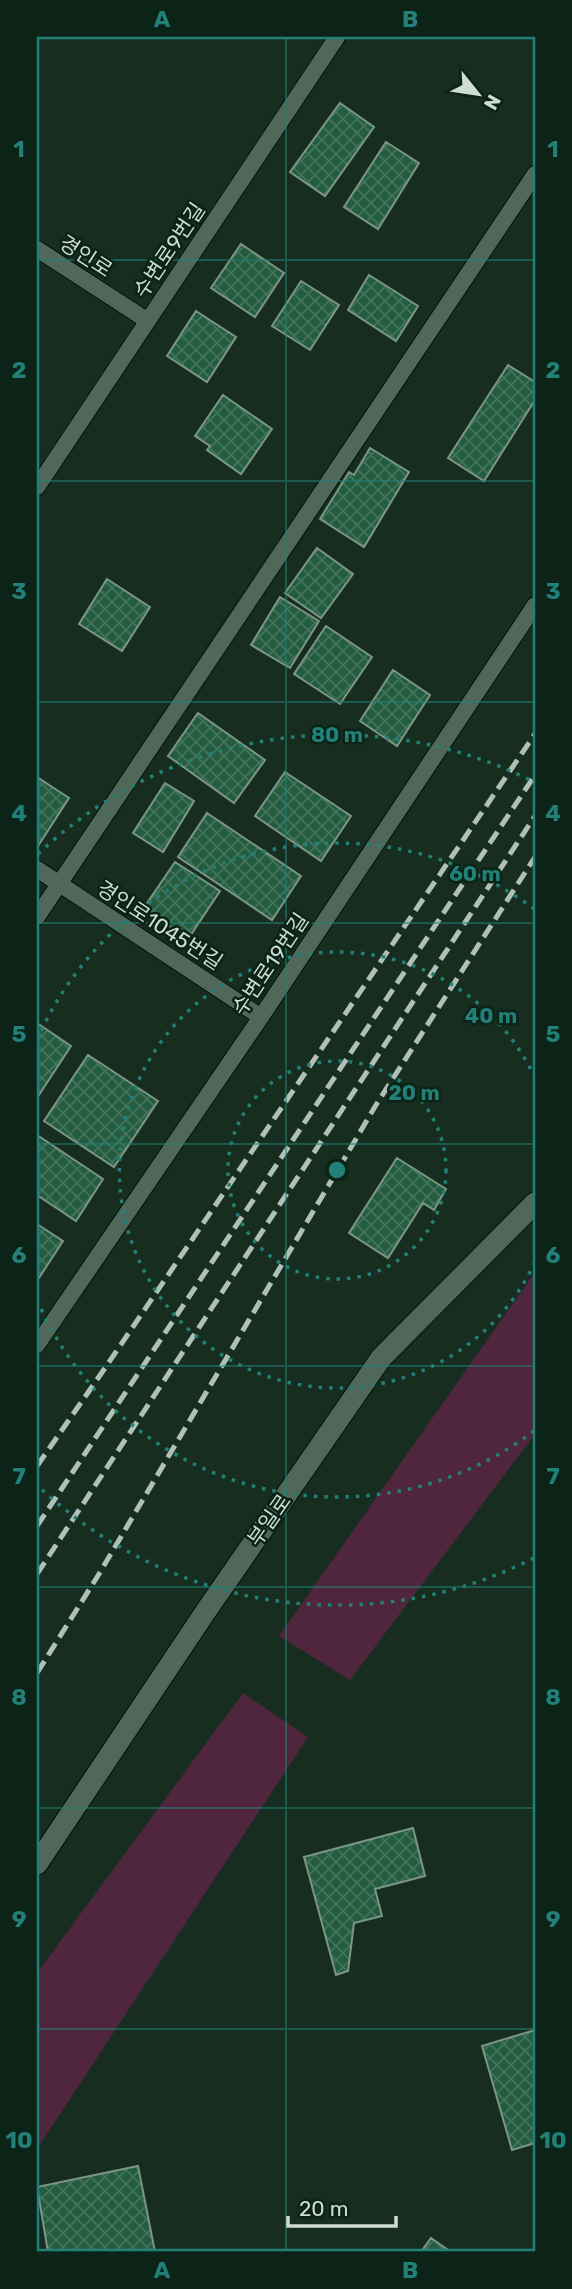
<svg xmlns="http://www.w3.org/2000/svg" width="572" height="2289" font-family="Rubik,'Noto Sans KR',sans-serif">
	<style>
		.park { fill: #4f263e }
		.building { fill: url(#building-cross-hatch); stroke: #7b9586; stroke-width: 2 }
		.lines { fill: none; stroke-linecap: round; stroke-linejoin: round }
		.lane-casing { stroke: #01150a; stroke-width: 18 }
		.secondary-casing { stroke: #01150a; stroke-width: 23 }
		.lane { stroke: #4f6859; stroke-width: 16 }
		.secondary { stroke: #4f6859; stroke-width: 21 }
		.rail { stroke: #b1c0b7; stroke-width: 5; stroke-dasharray: 14 7; stroke-linecap: butt }
		.grid { fill: none; stroke: #228078; stroke-width: 2; stroke-opacity: 0.55 }
		.ring { fill: none; stroke: #228078; stroke-width: 3.5; stroke-dasharray: 3.5 7 }
		.labels { text-anchor: middle; dominant-baseline: central; stroke-width: 5; stroke-linejoin: round; paint-order: stroke }
		.street-label { font-size: 21px; fill: #cedcd3; stroke: #0c2317 }
		.centre { fill: #228078; stroke: #0c2317; stroke-width: 3.5 }
		.ring-label { font-size: 21px; text-anchor: middle; font-weight: bold; fill: #228078; stroke: #0c2317; stroke-width: 5; stroke-linejoin: round; paint-order: stroke }
		.neatline { fill: none; stroke: #228078; stroke-width: 2.5 }
		.grid-label { font-size: 23px; text-anchor: middle; font-weight: bold; fill: #228078 }
	</style>
	<defs>
		<pattern id="building-cross-hatch" width="8" height="8" patternUnits="userSpaceOnUse" patternTransform="scale(1.75)"><rect width="8" height="8" fill="#245c40"/><path d="M0 0l8 8M0 8l8-8" fill="none" stroke="#43735b"/></pattern>
	</defs>
	<rect width="100%" height="100%" fill="#162d20"/>
	<path class="park" d="M535,1272V1434L350,1680L279,1636Z
		M243,1693L308,1737L37,2149V1973Z"/>
	<path class="building" d="M340,103L374,127L325,196L290,172Z
		M386,142L419,163L378,229L344,207Z
		M241,244L284,273L255,317L211,288Z
		M369,275L418,306L396,341L348,310Z
		M301,281L339,305L310,350L272,326Z
		M196,311L236,337L207,382L167,356Z
		M508,365L535,382V400L484,481L448,458Z
		M223,395L272,429L241,474L207,450L210,446L195,436Z
		M370,448L409,472L364,547L320,519L349,472L354,475Z
		M317,548L353,574L321,618L285,593Z
		M107,579L150,607L122,651L79,624Z
		M280,597L319,621L290,668L251,645Z
		M326,626L372,657L340,704L294,674Z
		M393,670L430,695L397,746L360,721Z
		M198,713L265,760L234,803L168,756Z
		M285,772L351,816L321,861L255,816Z
		M37,777L69,798L38,846H37Z
		M165,783L194,801L163,852L133,833Z
		M207,813L301,876L272,920L178,857Z
		M175,862L220,891L188,939L143,909Z
		M37,1023L71,1046L37,1098Z
		M88,1055L158,1101L114,1167L44,1121Z
		M37,1135L103,1179L76,1221L37,1195Z
		M397,1158L446,1189L434,1210L423,1203L388,1258L349,1233Z
		M37,1224L63,1241L37,1281Z
		M413,1828L425,1876L375,1889L382,1916L354,1923L348,1971L336,1975L304,1857Z
		M535,2030V2143L512,2150L482,2046Z
		M138,2166L155,2252H48L37,2187Z
		M431,2238L451,2252H421Z"/>
	<g class="lines">
		<defs>
			<path id="lane" d="M37,249L148,321
				M37,487L337,37
				M37,869L261,1017
				M37,917L535,174
				M37,1345L261,1017L535,605"/>
			<path id="secondary" d="M37,1864L206,1611L381,1358L535,1203"/>
		</defs>
		<use href="#lane" class="lane-casing"/>
		<use href="#secondary" class="secondary-casing"/>
		<use href="#lane" class="lane"/>
		<use href="#secondary" class="secondary"/>
		<path class="rail" d="M37,1466L105,1368L535,734
			M37,1526L535,775
			M37,1574L535,816
			M37,1673L99,1574L376,1105L535,857"/>
	</g>
	<path class="grid" d="M286,37V2252M37,260H535M37,481H535M37,702H535M37,923H535M37,1144H535M37,1366H535M37,1587H535M37,1808H535M37,2029H535"/>
	<g class="ring">
		<circle cx="337" cy="1170" r="109"/>
		<path d="M535 1262A218 218 0 1 1 535 1078"/>
		<path d="M534 1431A327 327 0 0 1 37 1300M37 1040A327 327 0 0 1 534 909"/>
		<path d="M534 1558A435 435 0 0 1 38 1486M38 854A435 435 0 0 1 534 782"/>
	</g>
	<g class="labels">
		<g class="street-label">
			<text transform="translate(169 250) rotate(-56)">수변로9번길</text>
			<text transform="translate(86 256) rotate(33)">경인로</text>
			<text transform="translate(160 925) rotate(33)">경인로1045번길</text>
			<text transform="translate(270 964) rotate(-56)">수변로19번길</text>
			<text transform="translate(269 1520) rotate(-55)">부일로</text>
		</g>
	</g>
	<circle cx="337" cy="1170" r="10" class="centre"/>
	<g class="ring-label">
		<text x="337" y="742">80 m</text>
		<text x="475" y="881">60 m</text>
		<text x="491" y="1023">40 m</text>
		<text x="414" y="1100">20 m</text>
	</g>
	<rect width="572" height="2289" fill="none" stroke="#0c2317" stroke-width="77"/>
	<g transform="translate(478 94) rotate(120)" stroke="#0c2317" stroke-width="5" paint-order="stroke">
	<path d="M0-5L12 26L0 18L-12 26Z" fill="#cedcd3"/>
	<text y="-10" font-size="19" font-weight="bold" text-anchor="middle" fill="#cedcd3">N</text>
	</g>
	<path d="M288 2216v10h108v-10" fill="none" stroke="#cedcd3" stroke-width="3.5"/>
	<text x="299" y="2216" font-size="21" fill="#cedcd3" stroke="#0c2317" stroke-width="5" paint-order="stroke">20 m</text>
	<rect x="38" y="38" width="496" height="2212" class="neatline"/>
	<g class="grid-label">
		<text x="162" y="27">A</text>
		<text x="410" y="27">B</text>
		<text x="19" y="157">1</text>
		<text x="553" y="157">1</text>
		<text x="19" y="378">2</text>
		<text x="553" y="378">2</text>
		<text x="19" y="599">3</text>
		<text x="553" y="599">3</text>
		<text x="19" y="821">4</text>
		<text x="553" y="821">4</text>
		<text x="19" y="1042">5</text>
		<text x="553" y="1042">5</text>
		<text x="19" y="1263">6</text>
		<text x="553" y="1263">6</text>
		<text x="19" y="1484">7</text>
		<text x="553" y="1484">7</text>
		<text x="19" y="1705">8</text>
		<text x="553" y="1705">8</text>
		<text x="19" y="1927">9</text>
		<text x="553" y="1927">9</text>
		<text x="19" y="2148">10</text>
		<text x="553" y="2148">10</text>
		<text x="162" y="2278">A</text>
		<text x="410" y="2278">B</text>
	</g>
</svg>
